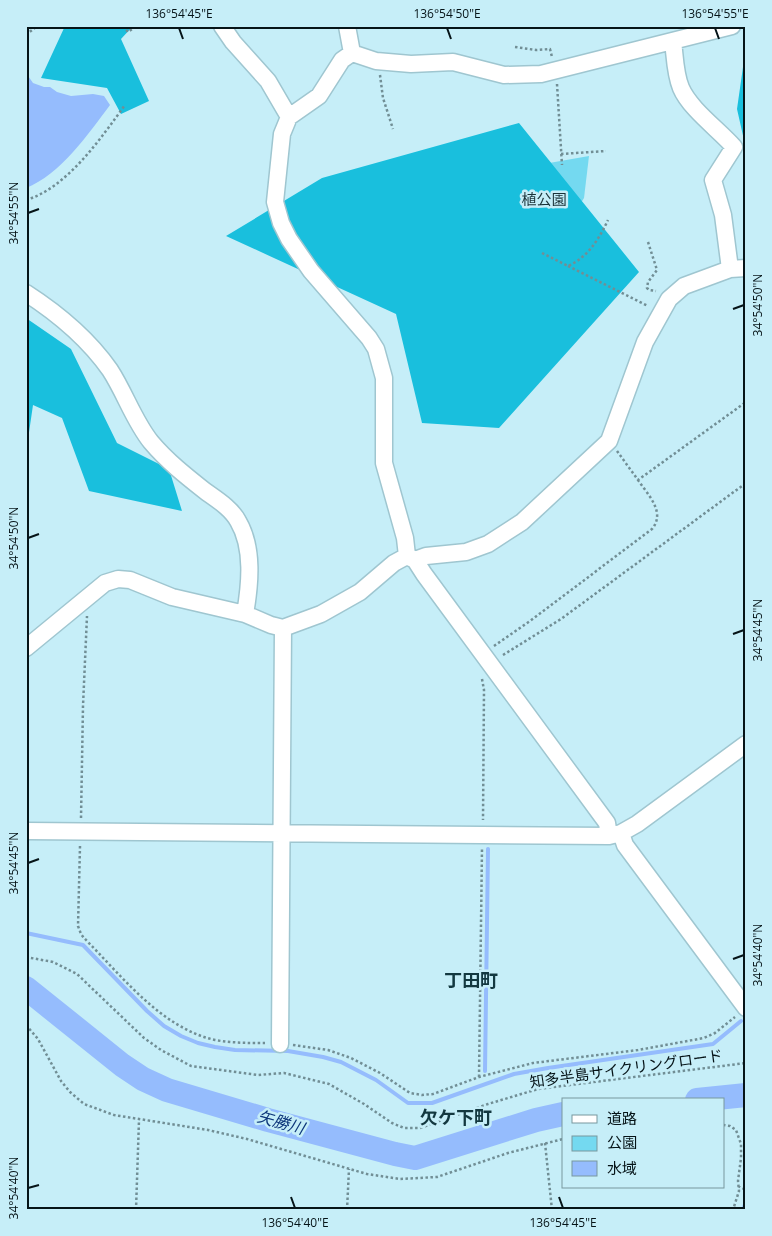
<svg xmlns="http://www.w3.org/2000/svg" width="772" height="1236" font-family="'Open Sans','Noto Sans JP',sans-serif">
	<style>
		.green { fill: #74d9f0 }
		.forest { fill: #19bfdd }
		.water { fill: #95bcfd }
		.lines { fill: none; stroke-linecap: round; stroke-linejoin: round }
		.stream { stroke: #95bcfd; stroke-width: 4 }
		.river { stroke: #95bcfd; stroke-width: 24 }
		.minor-casing { stroke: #9fc6d0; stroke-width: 19 }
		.path { stroke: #718e95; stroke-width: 2.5; stroke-dasharray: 2.5 2.5; stroke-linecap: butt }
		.minor { stroke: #fff; stroke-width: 16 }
		.ticks { fill: none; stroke: #061418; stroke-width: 2 }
		.labels { text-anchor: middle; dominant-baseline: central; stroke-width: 5; stroke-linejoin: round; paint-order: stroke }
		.park-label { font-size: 15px; fill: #1a3238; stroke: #c6eef8 }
		.street-label { font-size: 15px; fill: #061418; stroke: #c6eef8 }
		.water-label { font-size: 16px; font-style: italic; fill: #0d367b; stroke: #c6eef8 }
		.quarter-label { font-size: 18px; font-weight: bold; fill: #133840; stroke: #c6eef8 }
		.neatline { fill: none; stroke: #061418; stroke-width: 2 }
		.ticks-label { font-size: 12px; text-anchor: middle; fill: #061418 }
	</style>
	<rect width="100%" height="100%" fill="#c6eef8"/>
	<path class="green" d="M589,156L584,198L566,227L504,171Z"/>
	<path class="forest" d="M65,26H133L121,39L149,101L121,114L107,88L41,78Z
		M746,65V149L737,109L743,67Z
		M519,123L639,272L499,428L422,423L396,314L226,236L322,178Z
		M26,318L71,349L117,443L169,469L182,511L89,491L62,418L33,405L26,453Z"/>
	<path class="water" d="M26,73L33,83L44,87H50L57,92L71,96L93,94L104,96L110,105C89,133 60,175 26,188Z"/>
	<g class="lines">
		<path class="stream" d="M26,933L83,945L147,1011L164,1026L181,1036L198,1043L215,1047L235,1050L288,1051L323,1057L341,1062L376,1080L408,1103H432L514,1074L548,1068L713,1044L741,1021
			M485,1071L488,849
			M743,1210L746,1202"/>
		<path class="river" d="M26,988L122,1065L143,1079L167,1090L268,1120L395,1154L415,1158L536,1120L563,1114
			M697,1100L746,1095"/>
		<defs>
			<path id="minor" d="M222,26L233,42L268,81L289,117
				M347,26L352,53
				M673,41C675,57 675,74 681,88C690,109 718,129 734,147L713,180L723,215L730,269
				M352,53L342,60L319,96L289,117L282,134L275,202L281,223L289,239L311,271L369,338L376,349L384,378V463L405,538L407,556
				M352,53L376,61L411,64L453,62L504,75L541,74L732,26
				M26,293C57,313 89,340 110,370C125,393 134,421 151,442C167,461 186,476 205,491C216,499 231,508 238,521C254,548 250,585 245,614
				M415,560L426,556L466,552L488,544L522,522L609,441L645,342L669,299L684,286L730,269L746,268
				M26,648L105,583L118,579L130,580L172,597L245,614L271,625L283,628L321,614L360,592L394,563L407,556L415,560L424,574L607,823L609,836
				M26,831L609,836L621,833L637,824L746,744
				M621,833L625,845L746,1008
				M280,1044L283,628"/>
		</defs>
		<use href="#minor" class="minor-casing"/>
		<path class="path" d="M123,26L128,32L136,26
			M26,35L37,26
			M515,47L536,50L550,49L552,57
			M380,75L383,98L393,129
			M557,84L562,165
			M561,154L606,151
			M26,200C67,188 101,138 125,105
			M648,242L657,270L648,282L647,288L649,290L656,291
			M542,253L568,266C588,257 599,239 608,220
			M568,266L648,306
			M617,451L638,480L746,402
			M494,646L530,621L652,529C666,512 648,495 638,480
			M503,655L561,619L746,483
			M482,679L484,690L483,820
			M81,818L83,706L87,616
			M80,846L78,926L81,934L84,938C122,976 161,1028 215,1040C232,1043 248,1043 265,1043
			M26,957L53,962L77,974L144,1038L161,1050L191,1066L258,1075L284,1073L329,1084L364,1104L392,1123L404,1128H420L488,1104L538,1089L746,1063
			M26,1025L38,1039L61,1081L70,1092L84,1104L114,1115L208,1130L247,1139L367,1174L400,1179L437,1177L508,1153L563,1139
			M293,1045L328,1050L351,1058L380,1073L410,1093L422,1095L433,1094L479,1077L533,1063L638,1050L704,1038L715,1033L735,1017
			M479,1077L482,848
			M723,1125L730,1126L736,1130L741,1144V1158L738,1181L739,1191L733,1210
			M545,1143L552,1210
			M738,1186L746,1190
			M136,1210L139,1120
			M347,1210L349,1169"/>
		<use href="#minor" class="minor"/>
	</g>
	<path class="ticks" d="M179,28L183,39M447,28L451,39M715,28L719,39M28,213L39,209M733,309L744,305M28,538L39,534M733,634L744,630M28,863L39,859M733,959L744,955M28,1188L39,1185M291,1197L295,1208M559,1197L563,1208"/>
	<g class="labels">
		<g class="park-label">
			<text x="544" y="199">植公園</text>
		</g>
		<g class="street-label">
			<text transform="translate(626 1068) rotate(-8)">知多半島サイクリングロード</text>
		</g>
		<g class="water-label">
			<text transform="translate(281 1122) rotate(16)">矢勝川</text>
		</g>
		<g class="quarter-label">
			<text x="471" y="980">丁田町</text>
			<text x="456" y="1117">欠ケ下町</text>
		</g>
	</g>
	<rect width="772" height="1236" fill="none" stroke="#c6eef8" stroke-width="55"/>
	<rect x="562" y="1098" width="162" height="90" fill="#c6eef8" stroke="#79979e"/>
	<rect x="572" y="1115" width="25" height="8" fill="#ffffff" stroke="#79979e"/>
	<text x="607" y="1124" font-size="15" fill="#061418">道路</text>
	<rect x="572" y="1136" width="25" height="15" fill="#74d9f0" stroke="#79979e"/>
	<text x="607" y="1148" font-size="15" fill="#061418">公園</text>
	<rect x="572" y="1161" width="25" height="15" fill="#95bcfd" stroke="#79979e"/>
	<text x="607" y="1174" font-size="15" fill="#061418">水域</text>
	<rect x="28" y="28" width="716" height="1180" class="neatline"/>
	<g class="ticks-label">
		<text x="179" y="18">136°54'45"E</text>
		<text x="447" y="18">136°54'50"E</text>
		<text x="715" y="18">136°54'55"E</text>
		<text transform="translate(14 213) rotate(-90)" y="4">34°54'55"N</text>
		<text transform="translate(758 305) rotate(-90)" y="4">34°54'50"N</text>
		<text transform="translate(14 538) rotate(-90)" y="4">34°54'50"N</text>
		<text transform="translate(758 630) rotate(-90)" y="4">34°54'45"N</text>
		<text transform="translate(14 863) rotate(-90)" y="4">34°54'45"N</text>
		<text transform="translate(758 955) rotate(-90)" y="4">34°54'40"N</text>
		<text transform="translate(14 1188) rotate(-90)" y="4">34°54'40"N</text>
		<text x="295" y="1227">136°54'40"E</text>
		<text x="563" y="1227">136°54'45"E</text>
	</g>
</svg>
